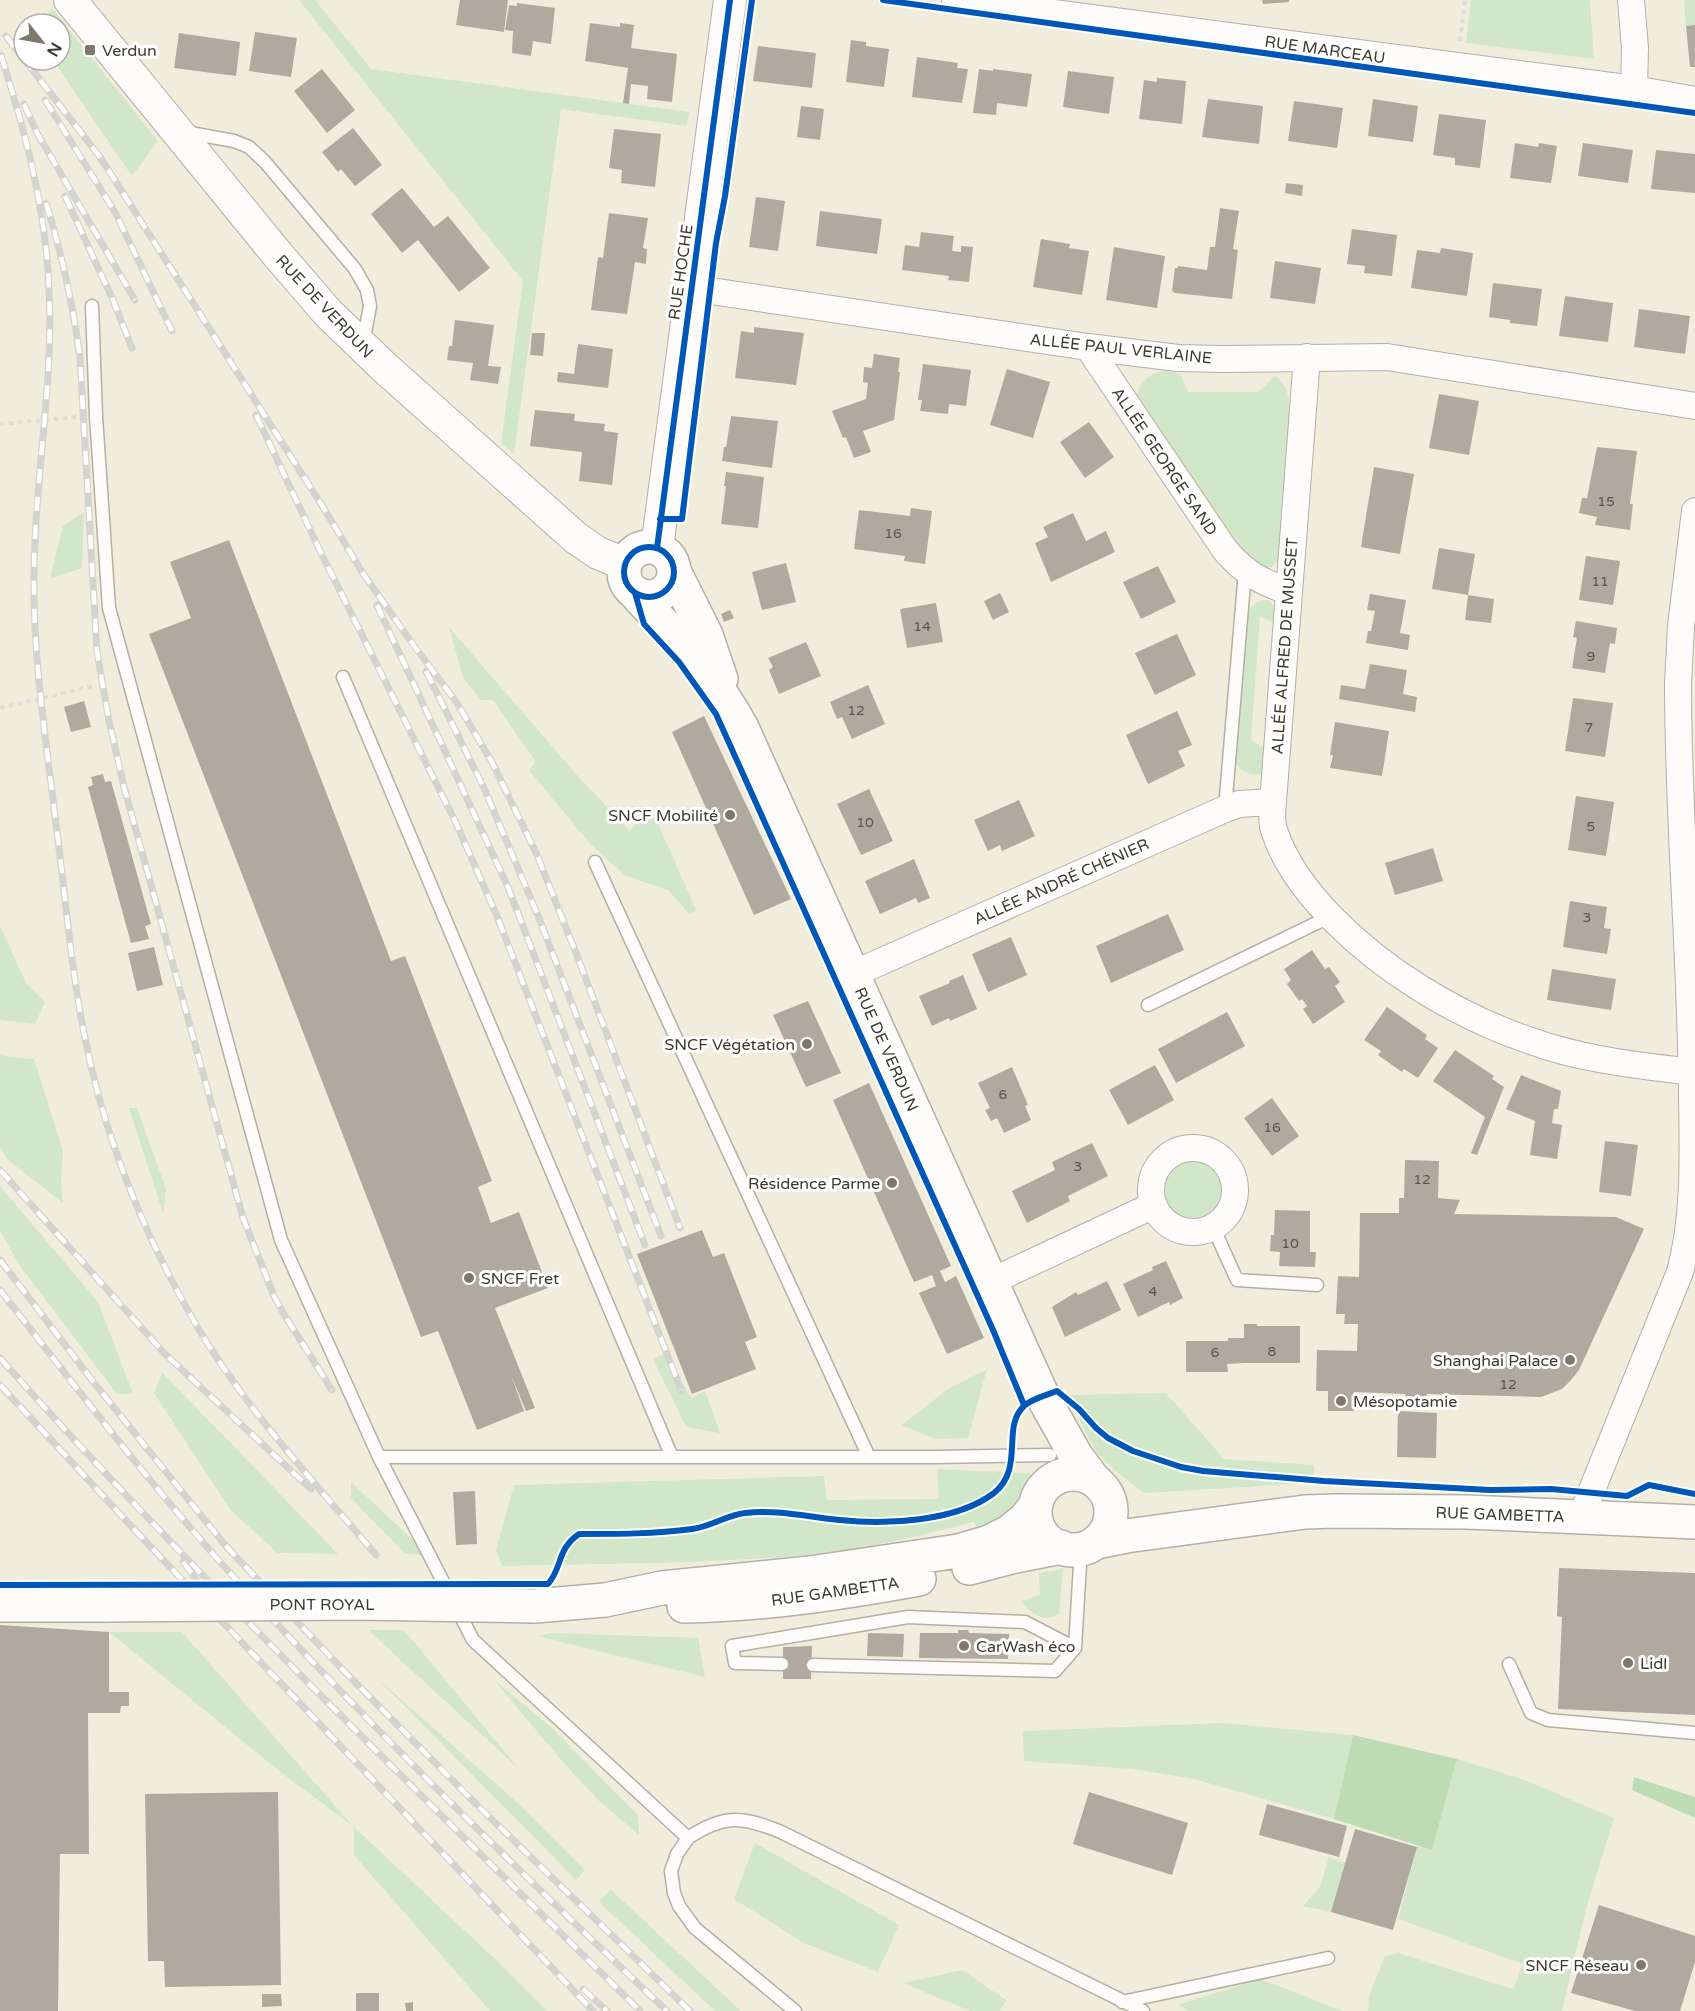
<svg xmlns="http://www.w3.org/2000/svg" width="1695" height="2011" viewBox="0 0 1695 2011" font-family="'Varela Round',sans-serif">
	<rect width="100%" height="100%" fill="#f1eddc"/>
	<!-- green -->
	<path fill="#d2e7c9" d="M299 0H315L371 69 689 112 687 126 561 109 514 454 501 443 523 281Z
		M1471 0H1590L1594 59 1466 43Z
		M1684 0H1695V25L1686 26Z
		M52 8 158 141 132 176 53 60H60V24H37Z
		M1169 370 1180 374 1188 392H1258L1275 376C1289 386 1289 398 1289 414L1278 561C1266 577 1249 560 1237 551L1136 398C1141 379 1150 373 1169 370Z
		M84 512 82 568 50 579 63 526Z
		M1267 600C1277 605 1275 615 1274 624L1260 616 1251 740 1265 749 1264 773C1251 777 1243 773 1235 763L1247 615C1252 605 1255 601 1267 600Z
		M449 627 575 773 630 831 651 808 696 910 690 915 668 890 626 876 590 844 529 770 536 762 493 700H481L463 678Z
		M0 926 26 983 45 1002 35 1024 0 1020Z
		M0 1053 9 1057 34 1059 63 1151 61 1182 63 1203 8 1160 0 1147Z
		M129 1108H137L166 1189 163 1213Z
		M1162 1188a30 30 0 1 1 60 0a30 30 0 1 1-60 0Z
		M0 1186 98 1302 133 1394H117L20 1266 0 1230Z
		M666 1353 691 1398 705 1391 720 1433 686 1427 653 1359Z
		M987 1369 968 1438 935 1439 902 1425 948 1389Z
		M162 1372 338 1554 277 1553 230 1509 154 1393Z
		M1166 1393 1224 1459 1314 1465V1483L1144 1493 1119 1474 1096 1452 1067 1395Z
		M937 1469 1031 1473C1020 1509 1008 1514 977 1531L974 1522C922 1535 870 1548 817 1554 712 1564 607 1563 502 1566L496 1550 514 1485 824 1476 827 1500 939 1499Z
		M351 1482 430 1556 404 1553 351 1498Z
		M1063 1569 1059 1614C1042 1623 1032 1614 1021 1601L1040 1595 1039 1573Z
		M368 1630H404L519 1769Z
		M109 1632H182L354 1827 495 1959 547 2011H490L354 1855V1827L279 1771Z
		M553 1633 698 1638 705 1677 537 1636Z
		M376 1677 522 1807 585 1870 576 1880Z
		M493 1679 552 1728 638 1815 639 1835 598 1800 563 1762Z
		M1222 1723 1353 1735 1334 1819 1194 1779 1132 1769 1024 1761 1023 1731Z
		M1457 1759 1525 1780 1614 1818 1586 1909 1562 2011H1368L1369 1996 1385 1956 1398 1953 1513 1989 1523 1964 1398 1919 1417 1846 1432 1850Z
		M755 1843 899 1925 878 1972 804 1943 734 1899Z
		M1329 1857 1348 1864 1332 1912 1303 1906 1320 1887Z
		M610 1889 741 2011H715L599 1902Z
		M962 1970 1006 2000 1000 2011H970L903 1983Z
		M1260 1979 1343 2011H1188L1178 2005Z"/>
	<!-- forest -->
	<path fill="#bddbb5" d="M1353 1735 1457 1759 1432 1850 1334 1819Z
		M1634 1777 1695 1797V1818L1632 1790Z"/>
	<!-- building -->
	<path fill="#b0a99f" d="M460 0H508L504 32 456 25Z
		M1262 0H1289V2L1263 4Z
		M517 3 555 8 551 44 533 41 531 56 512 53 513 31 505 30 509 5 517 6Z
		M590 23 620 27V23L634 25 631 48 677 54 672 102 647 99 648 86 631 84 629 104 623 103 628 68 585 61Z
		M1695 25V67H1690L1686 26Z
		M255 32 297 38 291 77 249 71Z
		M179 33 240 42 236 76 174 68Z
		M851 40 866 42V46L889 49 884 87 846 82Z
		M758 46 816 53 812 88 753 81Z
		M917 57 958 63 957 68 968 69 962 103 912 97Z
		M322 69 355 110 327 133 294 91Z
		M979 69 993 71V69L1032 74 1027 107 997 103 996 115 973 113Z
		M1068 71 1114 77 1109 114 1063 107Z
		M1157 78 1186 81 1182 124 1139 119 1144 80 1157 82Z
		M1208 99 1263 106 1259 144 1202 137Z
		M1373 99 1418 106 1413 142 1368 136Z
		M1294 101 1343 108 1337 148 1288 141Z
		M801 106 824 109 820 140 797 137Z
		M1439 114 1486 120 1480 168 1455 165V158L1433 155Z
		M353 128 382 165 355 186 341 169 338 172 322 152Z
		M614 129 661 134 655 187 621 183 622 170 609 168Z
		M1515 143 1538 147 1539 143 1557 146 1551 183 1510 178Z
		M1583 143 1633 150 1628 183 1578 176Z
		M1656 150 1695 154V193L1651 189Z
		M1286 183 1303 185 1302 196 1285 193Z
		M402 188 434 227 448 216 490 268 459 292 418 240 402 253 371 214Z
		M756 197 785 201 778 251 749 247Z
		M1220 208 1239 211 1233 249 1238 250 1232 299 1175 293 1172 291 1175 268H1178V266L1207 270 1210 247H1215Z
		M820 211 882 219 877 254 816 246Z
		M609 213 648 218 643 248 647 249 646 264 635 262 627 314 591 310 598 257 603 258Z
		M1352 229 1397 235 1392 276 1364 273 1365 266 1347 264Z
		M921 232 954 236 952 251 961 252V246L973 247 969 282 948 280 949 276 902 270 905 245 919 247Z
		M1041 239 1070 244 1069 248 1089 251 1082 295 1033 287Z
		M1114 247 1165 256 1157 308 1106 300Z
		M1441 248 1473 253 1467 296 1411 288 1417 250 1440 253Z
		M1275 261 1321 268 1315 304 1270 298Z
		M1493 283 1542 289 1537 326 1510 323V320L1489 317Z
		M1565 296 1613 303 1608 342 1559 336Z
		M1639 309 1690 316 1685 354 1634 347Z
		M455 320 494 325 488 366 501 367 498 384 470 380 473 363 447 360 449 346H452Z
		M754 327 804 333 796 385 735 378 741 331 754 333Z
		M532 333H545L543 356 530 355Z
		M578 344 613 349 608 388 557 382 558 372 574 374Z
		M874 354 900 358 898 372H900L894 420 863 431 871 452 854 458 846 437 843 438 832 411 866 399 868 383 863 382 864 367 872 368Z
		M923 364 971 370 966 406 949 404 948 414 920 411 922 400H918Z
		M1007 369 1050 382 1033 438 990 425Z
		M1439 394 1479 401 1469 455 1429 448Z
		M535 410 575 414 574 421 605 424 604 431 618 433 612 485 579 481 582 452 530 446Z
		M731 416 778 421 772 468 722 461 724 447H726Z
		M1089 422 1114 457 1085 478 1060 442Z
		M1597 447 1637 451 1630 504H1633L1630 530 1595 525 1597 517 1579 513 1582 498H1587Z
		M1374 467 1414 474 1400 554 1361 547Z
		M726 472 764 477 758 528 721 524 726 486H724Z
		M911 508 932 511 925 564 904 561 905 556 854 549 859 510 910 516Z
		M1073 513 1086 541 1106 531 1115 552 1051 582 1035 543 1048 537 1043 527Z
		M229 540 391 961 405 956 492 1181 478 1187 491 1223 519 1212 548 1288 495 1308 535 1408 526 1411 511 1375 524 1411 477 1430 438 1331 421 1337 149 634 191 618 170 562Z
		M1439 548 1475 554 1468 595 1432 589Z
		M1586 556 1620 561 1613 605 1579 600Z
		M786 563 796 602 762 610 752 572Z
		M1158 566 1176 602 1141 619 1123 582Z
		M1000 593 1009 612 993 620 984 601Z
		M1370 594 1406 600 1400 633 1410 635 1408 650 1366 643 1368 631H1371L1375 611 1367 610Z
		M1468 595 1494 599 1491 623 1465 620Z
		M936 603 943 642 907 648 900 609Z
		M730 610 734 618 724 622 721 614Z
		M1576 621 1617 628 1615 644 1610 643 1605 673 1572 668 1577 638 1573 637Z
		M1177 634 1196 675 1155 695 1135 653Z
		M806 642 821 676 779 694 769 670 773 667 768 658Z
		M1370 664 1407 670 1403 694 1417 697 1415 712 1339 699 1341 685 1365 689Z
		M868 685 885 724 852 739 842 717 837 719 830 702Z
		M1573 698 1613 703 1605 757 1565 751Z
		M84 701 91 727 71 732 64 707Z
		M1177 711 1192 745 1178 751 1185 766 1148 784 1126 735Z
		M704 716 791 899 754 915 672 732Z
		M1335 722 1389 731 1382 776 1330 768 1333 755H1330Z
		M103 774 105 782 111 781 151 924 145 926 149 939 131 943 88 787 93 785 91 777Z
		M869 789 893 841 861 855 837 804Z
		M1576 796 1614 802 1606 856 1568 850Z
		M1019 800 1035 836 1002 851 1000 845 988 851 974 820Z
		M1433 848 1443 881 1395 895 1385 863Z
		M914 859 930 898 918 903 916 898 880 914 865 881Z
		M1570 901 1607 907 1604 928 1611 929 1607 954 1563 947Z
		M1168 914 1184 950 1111 983 1096 946Z
		M1011 937 1027 975 988 992 972 954Z
		M154 947 163 985 137 991 128 953Z
		M1312 950 1325 969 1329 967 1340 982 1335 986 1345 1002 1313 1024 1303 1009 1307 1006 1302 999 1299 1001 1287 984 1291 980 1284 969Z
		M1552 969 1616 979 1611 1010 1547 1000Z
		M963 975 977 1009 950 1021 949 1018 932 1026 919 996 950 983 949 981Z
		M808 1001 841 1073 806 1087 773 1015Z
		M1387 1007 1427 1035 1425 1039 1438 1048 1418 1078 1404 1069 1402 1072 1378 1055 1381 1051 1364 1040Z
		M1227 1012 1245 1046 1176 1083 1158 1049Z
		M1455 1050 1494 1076 1492 1079 1504 1087 1477 1155 1471 1153 1485 1117 1433 1081Z
		M1155 1065 1174 1100 1128 1125 1109 1090Z
		M1012 1067 1028 1105 1025 1106 1031 1120 1004 1133 997 1118 991 1121 985 1110 990 1108 978 1083Z
		M1521 1075 1561 1091 1558 1109H1554L1552 1123 1562 1125 1557 1159 1530 1155 1535 1121 1506 1109Z
		M869 1083 951 1266 940 1271 945 1282 956 1276 984 1338 947 1354 919 1293 936 1286 932 1275 914 1282 833 1100Z
		M1272 1098 1299 1136 1272 1156 1244 1118Z
		M1605 1141 1638 1145 1631 1196 1599 1192Z
		M1092 1143 1108 1176 1068 1196 1070 1201 1027 1223 1012 1191 1055 1170 1052 1162Z
		M1405 1160 1439 1161 1438 1198 1460 1200 1454 1214 1616 1217 1644 1229 1579 1370 1571 1380 1562 1389 1541 1397 1427 1394 1423 1403 1418 1405 1409 1403 1405 1394 1354 1392V1411H1328V1391H1316L1317 1350 1357 1351 1358 1324H1344L1345 1314H1336L1338 1276 1359 1277 1360 1213H1399V1198H1404Z
		M1275 1210 1310 1211V1252H1316L1315 1267 1279 1266 1280 1252 1270 1251 1271 1235H1274Z
		M702 1230 713 1257 724 1253 757 1337 745 1342 756 1369 692 1394 637 1254Z
		M1166 1261 1183 1298 1170 1305 1169 1302 1138 1317 1123 1284 1153 1270 1152 1267Z
		M1107 1281 1121 1310 1065 1337 1052 1307 1076 1292 1078 1295Z
		M1244 1324H1257V1326H1300V1363H1244L1227 1364 1228 1372H1186V1341H1228V1338H1244Z
		M1398 1411 1437 1413 1436 1458 1397 1457Z
		M475 1491 477 1544 456 1545 453 1492Z
		M1559 1568 1695 1573V1715L1558 1709 1562 1617 1557 1616Z
		M0 1625 109 1632V1692H129V1706H121L120 1713H88L89 1854H60L58 2011H0Z
		M958 1630H968L969 1633 1009 1634 1008 1659 919 1658 920 1633H958Z
		M868 1633 904 1634 903 1657 867 1656Z
		M812 1646 811 1679H783V1647Z
		M278 1792 281 1985 165 1987 164 1961H148L145 1794Z
		M1089 1792 1188 1823 1172 1875 1073 1844Z
		M1267 1804 1347 1826 1339 1857 1259 1835Z
		M1355 1829 1417 1847 1393 1930 1331 1912Z
		M1599 1905 1695 1936V1962L1680 2011H1635L1571 1993Z
		M356 1993H379V2011H356Z
		M262 1994H281L282 2006 262 2007Z
		M413 2002V2011H406L405 2003Z"/>
	<g fill="none" stroke-linecap="round" stroke-linejoin="round">
		<defs>
			<path id="service" d="M185 132 234 141 249 147 265 162 355 269 367 290 370 306 363 343
				M92 306 96 416 109 608 281 1240 379 1457 473 1640 688 1838C724 1814 742 1816 781 1832L1143 2011
				M343 677 672 1457
				M1225 809 1245 571
				M595 862 869 1457
				M1148 1005 1331 916
				M1213 1227 1237 1280 1317 1285
				M379 1457H936L1050 1455
				M1075 1648 1081 1548
				M782 1664 735 1663 732 1646 908 1617 1025 1622 1075 1648 1055 1671 813 1665
				M1509 1664 1531 1713 1548 1720 1695 1733
				M688 1838 677 1854 671 1871 674 1893 679 1906 695 1928 795 2011
				M1122 2002 1328 1958"/>
			<path id="minor" d="M955 0 1634 89 1695 100
				M1631 0 1635 48 1634 89
				M691 288 1088 347 1178 358 1223 359 1387 357 1695 406
				M1088 347 1225 550C1245 573 1259 581 1288 591
				M1307 357 1273 802C1272 811 1271 821 1274 830 1294 893 1365 954 1420 988 1455 1010 1492 1028 1531 1041 1583 1060 1638 1065 1692 1072
				M853 974 1225 809 1239 804 1273 802
				M1151 1190a42 42 0 1 1 84 0a42 42 0 1 1-84 0Z
				M992 1281 1154 1205
				M1581 1517 1680 1272C1695 1216 1693 1156 1692 1097 1691 959 1678 822 1678 684L1681 626 1695 511"/>
			<path id="tertiary" d="M70 0 278 255 328 313 384 367 576 538 598 553 625 564
				M657 548 730 0"/>
			<path id="secondary" d="M624 572a25 25 0 1 1 50 0a25 25 0 1 1-50 0Z
				M674 571 706 635 721 679
				M635 593C674 636 715 677 742 728L1043 1397 1076 1456 1094 1480
				M1035 1512a38 38 0 1 1 76 0a38 38 0 1 1-76 0Z
				M1096 1542 1126 1536 1305 1512 1336 1511 1467 1512 1695 1522
				M969 1568 1011 1557 1061 1547
				M0 1605H108
				M535 1606 605 1600 662 1588 810 1573 958 1551 989 1542 1009 1532 1025 1519 1036 1505
				M684 1606C763 1605 841 1593 919 1579"/>
		</defs>
		<!-- service casing -->
		<use href="#service" stroke="#b3b0a4" stroke-width="15"/>
		<!-- minor casing -->
		<use href="#minor" stroke="#b3b0a4" stroke-width="28"/>
		<!-- tertiary casing -->
		<use href="#tertiary" stroke="#b3b0a4" stroke-width="34"/>
		<!-- secondary casing -->
		<use href="#secondary" stroke="#b3b0a4" stroke-width="36"/>
		<!-- path -->
		<path stroke="#dddcd7" stroke-width="4" stroke-dasharray="4.5 4.5" stroke-linecap="butt" d="M1460 41 1465 0
			M0 424 77 417
			M0 708 93 686"/>
		<!-- service -->
		<use href="#service" stroke="#fdfcfa" stroke-width="12"/>
		<!-- minor -->
		<use href="#minor" stroke="#fdfcfa" stroke-width="26"/>
		<!-- tertiary -->
		<use href="#tertiary" stroke="#fdfcfa" stroke-width="32"/>
		<!-- secondary -->
		<use href="#secondary" stroke="#fdfcfa" stroke-width="33"/>
		<defs>
			<path id="rail" d="M6 36 100 157 323 507 362 572 412 643 457 703 492 762 537 855 578 958 680 1228
				M1 55C25 132 46 208 49 289 54 385 34 481 34 577 33 662 47 747 57 832 66 901 71 970 85 1038 105 1140 146 1239 198 1328 247 1410 314 1482 376 1555
				M45 100 115 212 172 331
				M24 104 37 133 135 300
				M65 196 113 300 132 348
				M46 203C62 254 73 305 80 358L97 652 109 721 124 787 243 1218 274 1296 285 1316 332 1390
				M256 415 322 555 456 823 497 916 681 1390
				M377 605 508 887 645 1245
				M426 671 484 788 539 918 661 1236
				M0 1170 165 1354 311 1489
				M0 1260 95 1384 225 1545 343 1670 476 1804 690 2011
				M0 1290C78 1390 155 1491 241 1585 376 1733 521 1873 667 2011
				M0 1358C203 1585 423 1797 640 2011
				M0 1385 131 1526 593 2011
				M183 1562 214 1603
				M583 1989 607 2011"/>
		</defs>
		<!-- rail casing -->
		<use href="#rail" stroke="#d4d4ce" stroke-width="7"/>
		<!-- rail -->
		<use href="#rail" stroke="#fff" stroke-width="4.5" stroke-dasharray="14" stroke-linecap="butt"/>
		<defs>
			<path id="secondary-bridge" d="M108 1605 358 1603 535 1606"/>
		</defs>
		<!-- secondary-bridge casing -->
		<use href="#secondary-bridge" stroke="#b3b0a4" stroke-width="36" stroke-linecap="butt"/>
		<!-- secondary-bridge -->
		<use href="#secondary-bridge" stroke="#fdfcfa" stroke-width="33"/>
		<defs>
			<path id="cycleway" d="M883 0 1695 113
				M660 519H682L716 243 725 196 752 0
				M624 572a25 25 0 1 1 50 0a25 25 0 1 1-50 0Z
				M657 548 730 0
				M635 593 644 624 679 662 716 714 993 1330 1024 1405
				M0 1585 548 1584C563 1567 556 1550 579 1534 616 1534 655 1534 692 1529 710 1527 727 1515 745 1513 776 1509 808 1517 840 1520 885 1525 956 1522 994 1493 1025 1468 1001 1427 1024 1406 1031 1399 1047 1395 1057 1391L1079 1409 1096 1428 1108 1438 1133 1451 1181 1467 1203 1471 1324 1481 1490 1490 1551 1489 1627 1496 1649 1485 1695 1494"/>
		</defs>
		<!-- cycleway casing -->
		<use href="#cycleway" stroke="#fff" stroke-width="10"/>
		<!-- cycleway -->
		<use href="#cycleway" stroke="#0057b8" stroke-width="6"/>
	</g>
	<!-- markers -->
	<g fill="#7c796c" stroke="#fff" stroke-width="2">
		<rect x="84" y="44" width="12" height="12" rx="3"/>
		<circle cx="730" cy="815" r="6"/>
		<circle cx="807" cy="1044" r="6"/>
		<circle cx="892" cy="1183" r="6"/>
		<circle cx="469" cy="1278" r="6"/>
		<circle cx="1570" cy="1360" r="6"/>
		<circle cx="1341" cy="1401" r="6"/>
		<circle cx="964" cy="1646" r="6"/>
		<circle cx="1628" cy="1663" r="6"/>
		<circle cx="1641" cy="1965" r="6"/>
	</g>
	<g text-anchor="middle" stroke-width="6" stroke-linejoin="round" paint-order="stroke">
		<!-- number labels -->
		<g font-size="14" fill="#5a564b">
			<text x="1606" y="506">15</text>
			<text x="893" y="538">16</text>
			<text x="1600" y="586">11</text>
			<text x="922" y="631">14</text>
			<text x="1591" y="661">9</text>
			<text x="856" y="715">12</text>
			<text x="1589" y="732">7</text>
			<text x="865" y="827">10</text>
			<text x="1591" y="831">5</text>
			<text x="1587" y="922">3</text>
			<text x="1003" y="1099">6</text>
			<text x="1272" y="1132">16</text>
			<text x="1078" y="1171">3</text>
			<text x="1422" y="1184">12</text>
			<text x="1290" y="1248">10</text>
			<text x="1153" y="1296">4</text>
			<text x="1272" y="1356">8</text>
			<text x="1215" y="1357">6</text>
			<text x="1508" y="1389">12</text>
		</g>
		<!-- street labels -->
		<g font-size="16" fill="#3d3a2f" stroke="#fff">
			<text transform="translate(1325 49) rotate(8)" y="6">RUE MARCEAU</text>
			<text transform="translate(680 272) rotate(-82)" y="6">RUE HOCHE</text>
			<text transform="translate(325 306) rotate(47)" y="6">RUE DE VERDUN</text>
			<text transform="translate(1121 348) rotate(6)" y="6">ALLÉE PAUL VERLAINE</text>
			<text transform="translate(1165 461) rotate(56)" y="6">ALLÉE GEORGE SAND</text>
			<text transform="translate(1284 646) rotate(-86)" y="6">ALLÉE ALFRED DE MUSSET</text>
			<text transform="translate(1061 881) rotate(-24)" y="6">ALLÉE ANDRÉ CHÉNIER</text>
			<text transform="translate(887 1049) rotate(66)" y="6">RUE DE VERDUN</text>
			<text transform="translate(1500 1514) rotate(2)" y="6">RUE GAMBETTA</text>
			<text transform="translate(835 1591) rotate(-8)" y="6">RUE GAMBETTA</text>
			<text x="322" y="1610">PONT ROYAL</text>
		</g>
		<!-- poi labels -->
		<g font-size="16" fill="#3d3a2f" stroke="#fff" text-anchor="start">
			<text x="102" y="56">Verdun</text>
			<text x="718" y="821" text-anchor="end">SNCF Mobilité</text>
			<text x="795" y="1050" text-anchor="end">SNCF Végétation</text>
			<text x="880" y="1189" text-anchor="end">Résidence Parme</text>
			<text x="481" y="1284">SNCF Fret</text>
			<text x="1558" y="1366" text-anchor="end">Shanghai Palace</text>
			<text x="1353" y="1407">Mésopotamie</text>
			<text x="976" y="1652">CarWash éco</text>
			<text x="1640" y="1669">Lidl</text>
			<text x="1629" y="1971" text-anchor="end">SNCF Réseau</text>
		</g>
	</g>
	<!-- north arrow -->
	<g transform="translate(42 42) rotate(121)"><circle r="28" fill="#ffffff" stroke="#b1b0ac" stroke-width="1.5"/>
	<path d="M0-4.5L10 22L0 15L-10 22Z" fill="#7c796c"/>
	<text y="-9" font-size="16" font-weight="bold" text-anchor="middle" fill="#3d3a2f">N</text>
	</g>
</svg>
